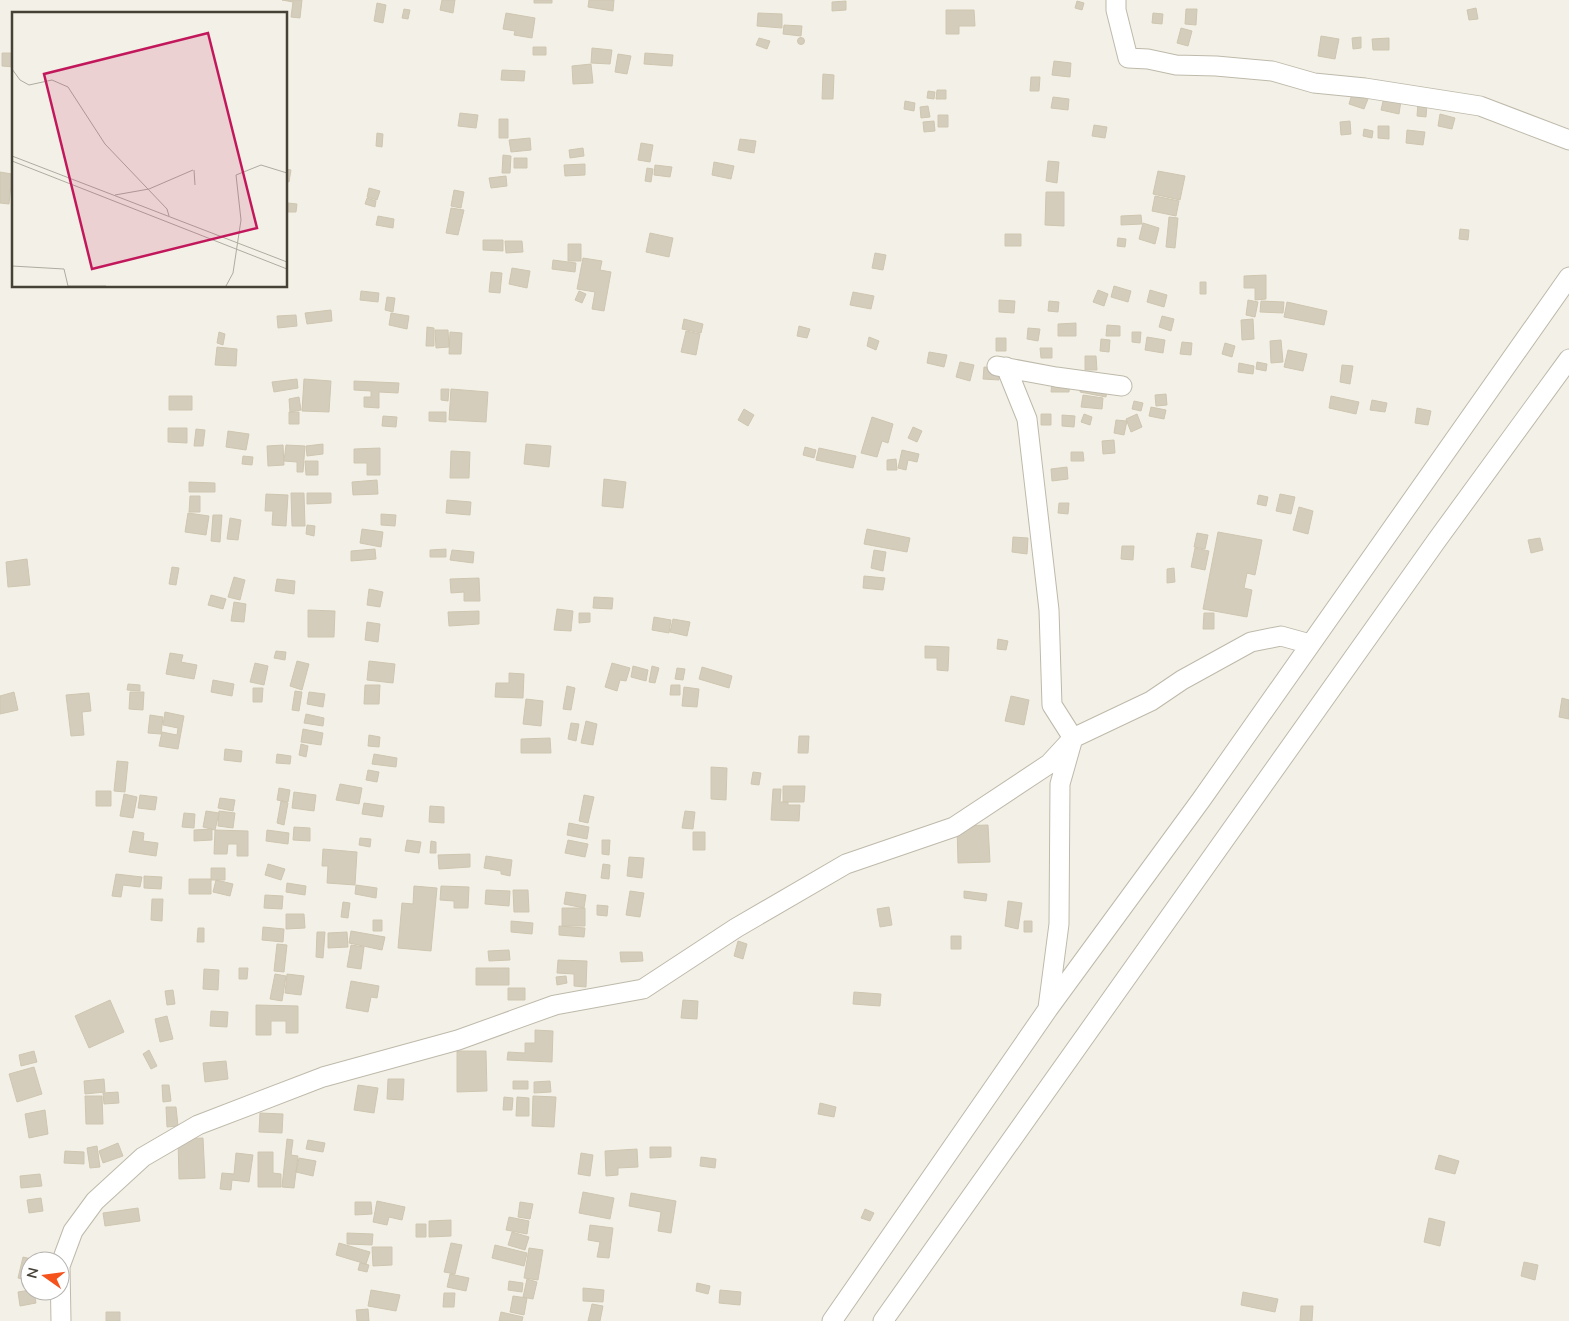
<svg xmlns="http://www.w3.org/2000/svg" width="1569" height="1321" viewBox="0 0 1569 1321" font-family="Mulish,sans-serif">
	<rect width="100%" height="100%" fill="#f3f1e7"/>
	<!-- building -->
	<path fill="#d4cdbc" stroke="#cfc6b0" d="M282 0H302L300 18 291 17 293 2Z
		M442 0H455L453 13 440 10Z
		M534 0H552V3H534Z
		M589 0H614L613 11 588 7Z
		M846 1V10L832 11V2Z
		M1077 1 1084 3 1082 10 1075 8Z
		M377 3 386 5 383 23 374 21Z
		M1476 8 1478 19 1469 20 1467 10Z
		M404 9 410 10 408 19 402 18Z
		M1186 9H1197L1196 25 1185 24Z
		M946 10H974L975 26H959V34H946Z
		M506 13 535 18 532 38 514 35 515 31 503 29Z
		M758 13 782 14V28L757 26Z
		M1153 13 1163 14 1162 24 1152 23Z
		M784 25 802 26 801 36 783 34Z
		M1181 28 1192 31 1188 46 1177 43Z
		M1321 36 1339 39 1335 59 1318 56Z
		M1361 37V48L1353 49 1352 38Z
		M797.5 41a3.5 3.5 0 1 1 7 0a3.5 3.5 0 1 1-7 0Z
		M759 38 770 41 767 49 756 45Z
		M1389 38V50H1373L1372 39Z
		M533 47H546V55H533Z
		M592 48 612 50 610 64 591 63Z
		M2 53H14V67L2 66Z
		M645 53 673 55 672 66 644 64Z
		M618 54 631 56 627 74 615 72Z
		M1054 61 1071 63 1070 77 1052 75Z
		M591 64 593 83 573 84 572 66Z
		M502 70 525 71 524 81 501 80Z
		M823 74 834 75 833 99H822Z
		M1031 77H1040L1039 91H1030Z
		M937 90H946V99H936Z
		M928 91 935 92 934 99 927 98Z
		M1352 94 1368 99 1364 109 1349 104Z
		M1053 97 1069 99 1068 110 1051 108Z
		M1384 97 1401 101 1399 114 1381 110Z
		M905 101 915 103 914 111 904 109Z
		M1418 103 1427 104 1426 117 1417 116Z
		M928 106 930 117 921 118 920 107Z
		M460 113 478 115 476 128 458 126Z
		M1440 114 1455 118 1452 129 1438 126Z
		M938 115H948V127H938Z
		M499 119H508V138H499Z
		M934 121 935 131 924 132 923 122Z
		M1350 121 1351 134 1341 135 1340 122Z
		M1094 125 1107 127 1105 138 1092 136Z
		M1378 126H1389V139L1378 138Z
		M1364 129 1373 131 1372 138 1363 136Z
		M1407 130 1425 132 1423 145 1406 143Z
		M377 133 383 134 382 147 376 146Z
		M530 138 531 150 511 152 509 140Z
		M740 139 756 141 754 153 738 150Z
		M641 143 653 145 650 162 638 160Z
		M583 148 584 156 570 158 569 150Z
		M503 155 511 156 510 173H502Z
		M514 158H527V168H514Z
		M1048 161 1059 162 1057 183 1046 181Z
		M714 162 734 166 731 179 712 175Z
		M585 164V175L565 176 564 165Z
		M655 165 672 167 670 177 654 175Z
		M647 168 653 169 651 182 645 181Z
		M286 169 291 170 289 182 286 181Z
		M1158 171 1185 176 1180 200 1153 194Z
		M0 172 12 174 9 204 0 203Z
		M506 176 507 186 491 188 489 178Z
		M369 188 380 191 377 200 367 197Z
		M454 190 464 192 461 208 451 206Z
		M1046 192H1064V226L1045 225Z
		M1155 196 1179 201 1176 216 1152 211Z
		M367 198 376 201 375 207 365 204Z
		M288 203 297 204 296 212H288Z
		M451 208 464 210 458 235 446 233Z
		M1141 215 1142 224 1121 225V216Z
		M378 216 394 219 393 228 376 225Z
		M1169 217 1178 218 1175 248 1166 247Z
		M1143 223 1159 228 1155 244 1139 239Z
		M1460 229 1469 230 1468 240 1459 239Z
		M650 233 673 238 669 257 646 252Z
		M1005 234H1021V246H1005Z
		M1118 238 1126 239 1125 247 1117 246Z
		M483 240H503V251L483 250Z
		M505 241H522L523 252 506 253Z
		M568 244H581V261H568Z
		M875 253 886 255 883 270 872 268Z
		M583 258 602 261 600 270 611 272 604 311 592 309 595 292 577 289Z
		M553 260 576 263 575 272 552 269Z
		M512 268 530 271 527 288 509 284Z
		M491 272 502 273 500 293 489 292Z
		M1266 275V299L1255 300V288H1244V276Z
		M1200 282H1206V294H1200Z
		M1114 286 1131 291 1128 302 1111 297Z
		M1098 290 1108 294 1104 306 1093 302Z
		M1150 290 1167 295 1164 307 1147 302Z
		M361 291 379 293 378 302 360 300Z
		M579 291 586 294 582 303 575 300Z
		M853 292 874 296 871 309 850 305Z
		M387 297 395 298 393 312 385 310Z
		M999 300 1015 301 1014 313 999 312Z
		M1248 300 1258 302 1255 317 1246 315Z
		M1049 301 1059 302 1058 312 1048 311Z
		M1261 301 1284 302 1283 313 1260 312Z
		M1287 302 1327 311 1324 325 1284 317Z
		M331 310 332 321 307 324 305 313Z
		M391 313 409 316 407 329 389 325Z
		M296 315 297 326 278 328 277 316Z
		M1162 316 1174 319 1171 331 1159 327Z
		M684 319 703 324 701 333 682 329Z
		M1253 319 1254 339 1242 340 1241 320Z
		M1076 323V336H1058V324Z
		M1107 325 1120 326V336H1106Z
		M799 326 810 329 807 338 797 336Z
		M427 327 434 328V346H426Z
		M1028 328 1040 329 1038 341 1027 339Z
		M435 330H448L449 347 436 348Z
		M686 331 700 334 696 355 681 352Z
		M219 332 225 334 223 345 217 343Z
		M450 332 462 333 461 354H449Z
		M1132 332H1141L1140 343 1132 342Z
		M869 337 879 341 876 350 867 346Z
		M1147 337 1165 340 1163 353 1145 350Z
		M996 338H1006V351H996Z
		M1101 339 1110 340 1109 352 1100 351Z
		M1281 340 1283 362 1271 363 1270 341Z
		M1182 342 1192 343 1191 355 1180 354Z
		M1225 343 1235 346 1232 357 1222 354Z
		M217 347 237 349 236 366 215 365Z
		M1040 348H1052V358H1041Z
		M1288 350 1307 354 1303 371 1284 367Z
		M929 352 947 355 944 367 927 363Z
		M1085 356H1096L1097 370H1085Z
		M960 362 974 365 970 381 956 377Z
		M1257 362 1267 364 1266 371 1256 369Z
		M1239 363 1254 366 1253 374 1238 372Z
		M1342 365 1353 366 1350 384 1340 382Z
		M984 367 1000 368 999 380 983 379Z
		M297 379 298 388 274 392 272 382Z
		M304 379 331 381 329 412 302 411Z
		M354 381 399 383 398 393 379 392V408L364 407V397H371V391L354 390Z
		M1052 381H1070L1069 392H1051Z
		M1082 381 1107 386 1106 397 1080 392Z
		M441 389H449L448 401 441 400Z
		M451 389 488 392 486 422 449 420Z
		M1166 394 1167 405 1156 406 1155 395Z
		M1083 395 1103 398 1102 409 1081 407Z
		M169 396H192V410H169Z
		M1331 396 1359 402 1356 414 1329 408Z
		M299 397 301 410 290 412 289 399Z
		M1372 400 1387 403 1385 412 1370 410Z
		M1134 401 1143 403 1141 411 1132 409Z
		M1151 407 1166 410 1164 419 1149 416Z
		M1417 408 1431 411 1428 425 1415 423Z
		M744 409 754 415 748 426 738 420Z
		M289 412H299V424H289Z
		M429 412H446V422L429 421Z
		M1041 414H1051V425H1041Z
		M1084 414 1092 417 1090 425 1081 422Z
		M1137 414 1142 427 1131 432 1126 419Z
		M1062 415 1075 416 1074 427 1062 426Z
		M383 416 397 417 396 427 382 426Z
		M872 417 893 424 888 443 882 441 877 457 861 453Z
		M1116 420 1127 421 1124 435 1114 433Z
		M913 427 922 431 917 442 908 438Z
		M168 428H187V443L168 442Z
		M196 429 205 430 203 446H194Z
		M228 431 249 434 246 450 226 447Z
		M1114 440 1115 453 1103 454 1102 441Z
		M323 444V454L307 456 306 446Z
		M526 444 551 446 549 467 524 464Z
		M283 445 284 465 268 466 267 446Z
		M286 445 305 446 303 472H297V462L284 461Z
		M805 447 816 450 814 458 803 455Z
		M380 448V475H367V463H354V449Z
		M819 448 856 456 853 468 816 460Z
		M902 450 919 454 917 462 908 460 906 470 898 468Z
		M451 451 470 452 469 478H450Z
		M1071 452H1083L1084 461H1071Z
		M243 456 253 457 252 465 242 464Z
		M896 459 897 470H887V460Z
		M305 461H318V475H306Z
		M1067 467 1068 479 1052 481 1051 469Z
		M604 479 626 482 623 508 602 506Z
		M377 480 378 494 353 495 352 482Z
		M189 482 215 483V492H189Z
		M291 493H304L305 526H292Z
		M307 493H331V503L307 504Z
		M266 494 288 495 286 526 272 525 273 511H265Z
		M1280 494 1295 497 1291 514 1276 511Z
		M1259 495 1268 497 1266 506 1257 504Z
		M190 496H200V512H189Z
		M447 500 471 502 470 515 446 513Z
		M1059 503H1069L1068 514 1058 513Z
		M1299 507 1313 511 1308 534 1293 530Z
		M188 513 209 516 206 535 185 532Z
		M381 514 396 515 395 526 381 525Z
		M213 515H222L220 542 211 541Z
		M230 518 241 520 238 540 227 539Z
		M307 525 315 526 314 536 306 534Z
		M362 529 383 532 381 547 360 543Z
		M867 529 910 538 907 552 864 544Z
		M1218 532 1262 540 1255 575 1247 573 1244 588 1252 590 1247 617 1203 609Z
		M1197 533 1208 535 1205 549 1194 547Z
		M1013 537 1028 538 1027 554 1012 552Z
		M1540 538 1543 550 1531 553 1528 540Z
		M1122 546H1134L1133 560 1121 559Z
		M1195 548 1209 551 1205 570 1191 567Z
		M375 549 376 559 351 561V551Z
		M446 549V557H430V550Z
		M452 550 474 552 473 563 450 560Z
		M874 550 886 552 883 571 871 568Z
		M27 559 30 585 8 587 6 562Z
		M172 567 179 568 176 585 169 584Z
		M1174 568 1175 582 1167 583V569Z
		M864 576 885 578 883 590 863 588Z
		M234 577 245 580 240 600 228 597Z
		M479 578 480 601H464V592L451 593 450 579Z
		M277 579 295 581 294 594 275 591Z
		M369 589 383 592 380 607 367 605Z
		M211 595 226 599 223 609 208 605Z
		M594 597 613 598 612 609 593 608Z
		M234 602 246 604 244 622 231 621Z
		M557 609 573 611 571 631 554 630Z
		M308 610 335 611 334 637H308Z
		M479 611V624L449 626 448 612Z
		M579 613H590V622L579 623Z
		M1204 613H1214V629H1203Z
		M654 617 671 620 669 633 652 630Z
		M673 619 690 622 687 636 670 632Z
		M367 622 380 624 378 642 365 640Z
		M998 639 1008 641 1006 650 997 649Z
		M925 646 949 647 948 671 937 670V658H925Z
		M276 651 286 652 285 660 274 658Z
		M170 653 183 655 181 662 197 665 194 679 166 674Z
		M297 661 309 664 302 690 290 686Z
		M369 661 395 664 393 683 367 680Z
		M255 663 268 666 264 685 250 682Z
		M612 663 630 668 626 681 620 680 617 691 605 687Z
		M633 666 648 670 646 681 631 677Z
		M652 666 659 668 655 683 649 682Z
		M702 667 732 676 729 688 699 679Z
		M677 668 685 669 683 680 675 679Z
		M509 673 524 674 523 698 495 697 496 683H509Z
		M213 680 234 684 232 696 211 692Z
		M128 684 140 685V691L127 690Z
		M365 685H380L379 704H364Z
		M671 685H680V695H670Z
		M567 686 575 688 571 710 563 709Z
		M684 687 699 689 697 707 682 706Z
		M253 688H263L262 702H253Z
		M295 691 302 692 299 711 292 710Z
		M14 692 18 710 0 714V696Z
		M130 692H144L143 710 129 709Z
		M309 692 325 694 323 707 307 704Z
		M89 693 91 711 82 712 84 735 71 736 66 695Z
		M1011 696 1029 700 1024 725 1005 721Z
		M1562 698 1569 700V719L1559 717Z
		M526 699 543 701 541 726 523 724Z
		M165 712 184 716 178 749 159 746 162 732 177 735 178 728 163 725Z
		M306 714 324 718 323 726 304 723Z
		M150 715 163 717 161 734 148 733Z
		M586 721 597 724 593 745 581 743Z
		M571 723 579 724 576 741 568 739Z
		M303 729 323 733 321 745 301 742Z
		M369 735 380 737 379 747 368 746Z
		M799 736H809L808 753H798Z
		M550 738 551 753H521V739Z
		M301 744 308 746 306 757 299 755Z
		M225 749 242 751 241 762 224 760Z
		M277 754 291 756 290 764 276 763Z
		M374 754 397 758 396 767 372 764Z
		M117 761 128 762 125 792 114 791Z
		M711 767 727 768 726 800 711 799Z
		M368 770 379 772 377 782 366 780Z
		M753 772 761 773 759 785 751 784Z
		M340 784 362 788 359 804 336 800Z
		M783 786H805L804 802H783Z
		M279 788 290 790 288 802 277 800Z
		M773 789H781L780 802H788V805H800L799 821 771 820Z
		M96 791H111V806H96Z
		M294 792 316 795 314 811 292 808Z
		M124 794 137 797 133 818 120 816Z
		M140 795 157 797 155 810 138 808Z
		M584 795 594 797 588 823 579 821Z
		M220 798 235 800 233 811 218 808Z
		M281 801 288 803 284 825 277 823Z
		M364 803 384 806 382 817 362 814Z
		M430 806 444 807V823L429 822Z
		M206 811 219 813 215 830 203 827Z
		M219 811 235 813 233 828 218 826Z
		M685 811 695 812 693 829 682 828Z
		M184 813 195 814 194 828 182 827Z
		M569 823 589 827 587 839 567 835Z
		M988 825 990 862 958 863 957 826Z
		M294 827 310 828V841L293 840Z
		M212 829V840L194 841V830Z
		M215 830 248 831V856H237V844H228L227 854H214Z
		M267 830 289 833 288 844 266 841Z
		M133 831 144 833 143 841 158 843 156 856 129 852Z
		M693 832H705V850H693Z
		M360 838 371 839 370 847 359 845Z
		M407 840 421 842 419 853 405 851Z
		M568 840 588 844 585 857 565 853Z
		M602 840H610L609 855 602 854Z
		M431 841 436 842V853H430Z
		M323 849 357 852 355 885 327 883 328 866H322Z
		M470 854V867L439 869 438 855Z
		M486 856 512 860 510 876 501 874V871L484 868Z
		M629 857 644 858 642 878 627 876Z
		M268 864 285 869 281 880 265 875Z
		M603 864 610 865 609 879 601 878Z
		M211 868H225V880H211Z
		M116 874 142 877 140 887 123 885 121 897 112 896Z
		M144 876 162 877 161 889 144 888Z
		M189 879H211V894H189Z
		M216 880 233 884 230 896 213 892Z
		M287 883 306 886 305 895 286 892Z
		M356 885 377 888 376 898 355 894Z
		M414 886 437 888 431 951 398 948 402 903 413 904Z
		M441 886 469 887 468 908H454V901L440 900Z
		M486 890 510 891 509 906 485 904Z
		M513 890H528L529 912H514Z
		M630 891 644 893 640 917 626 915Z
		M964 891 987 894 986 901 964 898Z
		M566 892 586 895 584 908 564 904Z
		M265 895 283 896 282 909 264 908Z
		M152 899H163L162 921 151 920Z
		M1008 901 1022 903 1018 929 1005 926Z
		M343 902 350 903 348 918 341 917Z
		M597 905 608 906 607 916 597 915Z
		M889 907 892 925 880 927 877 909Z
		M562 908H585V926H562Z
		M286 914H304L305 928 286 929Z
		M373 920H382V931H373Z
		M511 921 533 923 532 934 511 932Z
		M1024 921H1032V932H1024Z
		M559 926 585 928 584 937 559 935Z
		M263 927 284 929 283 942 262 940Z
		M198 928H204V942H197Z
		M351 931 385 937 382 950 349 943Z
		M317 932H325L323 958 316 957Z
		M347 932 348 947 328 948V933Z
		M951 936H961V949H951Z
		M738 941 747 944 743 959 734 956Z
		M277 944 287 945 284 972 274 971Z
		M351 945 364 947 361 969 347 967Z
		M509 950 510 960 489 961 488 951Z
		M620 952H642L643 961 621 962Z
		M558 960 587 961 586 987 574 986V974L557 973Z
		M239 968H248L247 979H239Z
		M476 968H509V985H476Z
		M204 969 219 970 218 990 203 989Z
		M275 974 286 976 282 1001 270 999Z
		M287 974 304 976 301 995 285 993Z
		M566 976 567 983 557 985 556 977Z
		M351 981 379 986 377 998 371 997 368 1012 346 1008Z
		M508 988H525V1000H508Z
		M173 990 175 1004 167 1005 165 991Z
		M854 992 881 994 880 1006 853 1004Z
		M110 1000 124 1032 89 1048 75 1016Z
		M683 1000 698 1001 697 1019 681 1018Z
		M256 1005 298 1006V1033H286V1021H271V1035H256Z
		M211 1011 228 1012 227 1027 210 1026Z
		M167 1016 173 1039 160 1042 155 1019Z
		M535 1030 553 1031 552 1062 507 1060 508 1052 525 1053V1043H535Z
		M149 1050 157 1066 151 1069 143 1054Z
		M34 1051 37 1062 21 1066 19 1055Z
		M457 1051H486L487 1091 457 1092Z
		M226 1061 228 1079 205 1082 203 1063Z
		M34 1067 42 1094 17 1102 9 1074Z
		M104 1079 105 1092 85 1094 84 1081Z
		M388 1079H404L403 1100 387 1099Z
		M513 1081H528V1089H513Z
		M550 1081 551 1092 534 1093V1082Z
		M162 1085H169L171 1101 163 1102Z
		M358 1085 378 1088 374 1113 354 1110Z
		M118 1092 119 1103 104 1104 103 1093Z
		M85 1096H102L103 1124H86Z
		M533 1096 556 1097 554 1127 532 1126Z
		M504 1097 513 1098 512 1110H503Z
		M517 1097 529 1098V1116H516Z
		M820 1103 836 1107 834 1117 818 1114Z
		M166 1107H176L178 1126 167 1127Z
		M45 1110 48 1134 29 1138 25 1114Z
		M260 1113 283 1114 282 1133 259 1132Z
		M203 1138 205 1178 179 1179 178 1139Z
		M287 1139 293 1140 291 1155 298 1156 294 1188 282 1187Z
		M308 1140 325 1143 323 1152 306 1149Z
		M118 1143 123 1156 103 1163 99 1151Z
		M97 1146 100 1167 90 1168 87 1148Z
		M650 1147H671V1157L650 1158Z
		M637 1149 638 1167 618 1168V1175L606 1176 605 1151Z
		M65 1151 84 1152V1164L64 1163Z
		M258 1152H273V1173L281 1174V1187H258Z
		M236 1153 253 1155 249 1182 232 1180 231 1190 220 1189 222 1173 234 1174Z
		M581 1153 593 1155 590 1176 578 1174Z
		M1439 1155 1459 1161 1455 1174 1435 1169Z
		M701 1157 716 1159 715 1168 700 1166Z
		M299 1158 316 1161 313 1176 296 1172Z
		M40 1174 42 1186 21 1188 20 1176Z
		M583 1192 614 1198 610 1219 579 1213Z
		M631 1193 676 1201 671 1233 658 1231 661 1212 629 1206Z
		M41 1198 43 1211 29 1213 27 1200Z
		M377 1201 405 1207 402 1220 389 1217 387 1225 373 1222Z
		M355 1202H371L372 1214 355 1215Z
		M520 1202 533 1204 530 1219 518 1217Z
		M138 1208 140 1221 105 1226 103 1213Z
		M865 1209 874 1213 870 1221 861 1218Z
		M509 1217 529 1221 527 1234 506 1230Z
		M1429 1218 1445 1222 1440 1246 1424 1242Z
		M451 1220V1236L429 1237V1221Z
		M416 1224H426V1237H416Z
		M590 1225 613 1228 609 1258 597 1257 600 1242 588 1240Z
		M512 1232 529 1237 525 1250 508 1245Z
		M347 1233 373 1234 372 1245 347 1244Z
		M339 1243 370 1252 366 1264 336 1255Z
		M451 1243 462 1245 455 1274 444 1272Z
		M495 1245 527 1253 524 1266 492 1258Z
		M372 1247H392V1265L373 1266Z
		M529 1248 543 1250 538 1280 524 1278Z
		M23 1257 40 1261H30V1281L18 1278Z
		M1524 1262 1538 1265 1535 1280 1521 1276Z
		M360 1263 369 1265 367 1272 358 1270Z
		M450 1274 469 1278 466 1291 447 1287Z
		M527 1279 537 1282 533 1299 523 1297Z
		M509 1281 523 1283 522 1292 508 1290Z
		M697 1283 710 1286 708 1294 696 1291Z
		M583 1288 604 1290 603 1302 583 1301Z
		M30 1290 34 1291 36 1303 20 1306 18 1292Z
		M371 1290 400 1295 396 1311 368 1306Z
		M720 1290 741 1292 740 1305 719 1303Z
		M1243 1292 1278 1299 1275 1312 1241 1305Z
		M444 1293H455L454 1307H443Z
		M513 1296 527 1298 524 1315 510 1312Z
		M592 1304 603 1306 600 1321H588Z
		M1301 1306H1313L1312 1321H1300Z
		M368 1309 369 1321H357L356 1310Z
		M106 1312H120V1321H106Z
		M501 1312 523 1317 522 1321H499Z"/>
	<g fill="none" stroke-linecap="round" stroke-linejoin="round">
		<defs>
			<path id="minor" d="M1116 0V10L1128 58 1148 59 1176 65 1216 66 1272 71 1314 83 1365 88 1480 106 1569 140
				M997 366 1056 377 1122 386
				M1006 367 1027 419 1049 610 1052 705 1073 738 1060 784 1059 924 1048 1008
				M61 1321 60 1266 73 1231 95 1201 143 1157 198 1125 323 1077 458 1040 555 1005 643 989 736 928 846 864 954 827 1049 764 1073 738 1151 701 1182 680 1251 642 1281 636 1310 644
				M832 1321 1048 1009 1201 800 1569 277
				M883 1321 1437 540 1569 359"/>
		</defs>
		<!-- minor casing -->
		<use href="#minor" stroke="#beb9aa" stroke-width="21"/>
		<!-- minor -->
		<use href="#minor" stroke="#fff" stroke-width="19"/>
	</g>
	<!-- overview -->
	<g transform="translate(12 12)">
		<rect width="275" height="275" fill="#f3f1e7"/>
		<path fill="none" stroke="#aeaba0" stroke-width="1" d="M0 57 8 68 17 73 40 68 56 75 93 132 155 197 157 204M0 144 275 250M0 149 275 257M182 158 183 173M103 183 137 177 181 158M0 254 52 257 56 274H94M214 274 221 261 229 208 224 163 249 153 275 161"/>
		<path fill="#c2185b" fill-opacity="0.15" stroke="#c2185b" stroke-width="2.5" d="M196 21 245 216 80 257 32 62Z"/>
		<rect width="275" height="275" fill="none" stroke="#464136" stroke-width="2.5"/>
	</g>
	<!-- north arrow -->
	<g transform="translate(45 1276) rotate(284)"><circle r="24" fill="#ffffff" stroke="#b5b3af"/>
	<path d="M0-4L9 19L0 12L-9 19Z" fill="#f5521c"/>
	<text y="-8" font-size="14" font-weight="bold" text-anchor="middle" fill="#464136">N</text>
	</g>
</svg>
